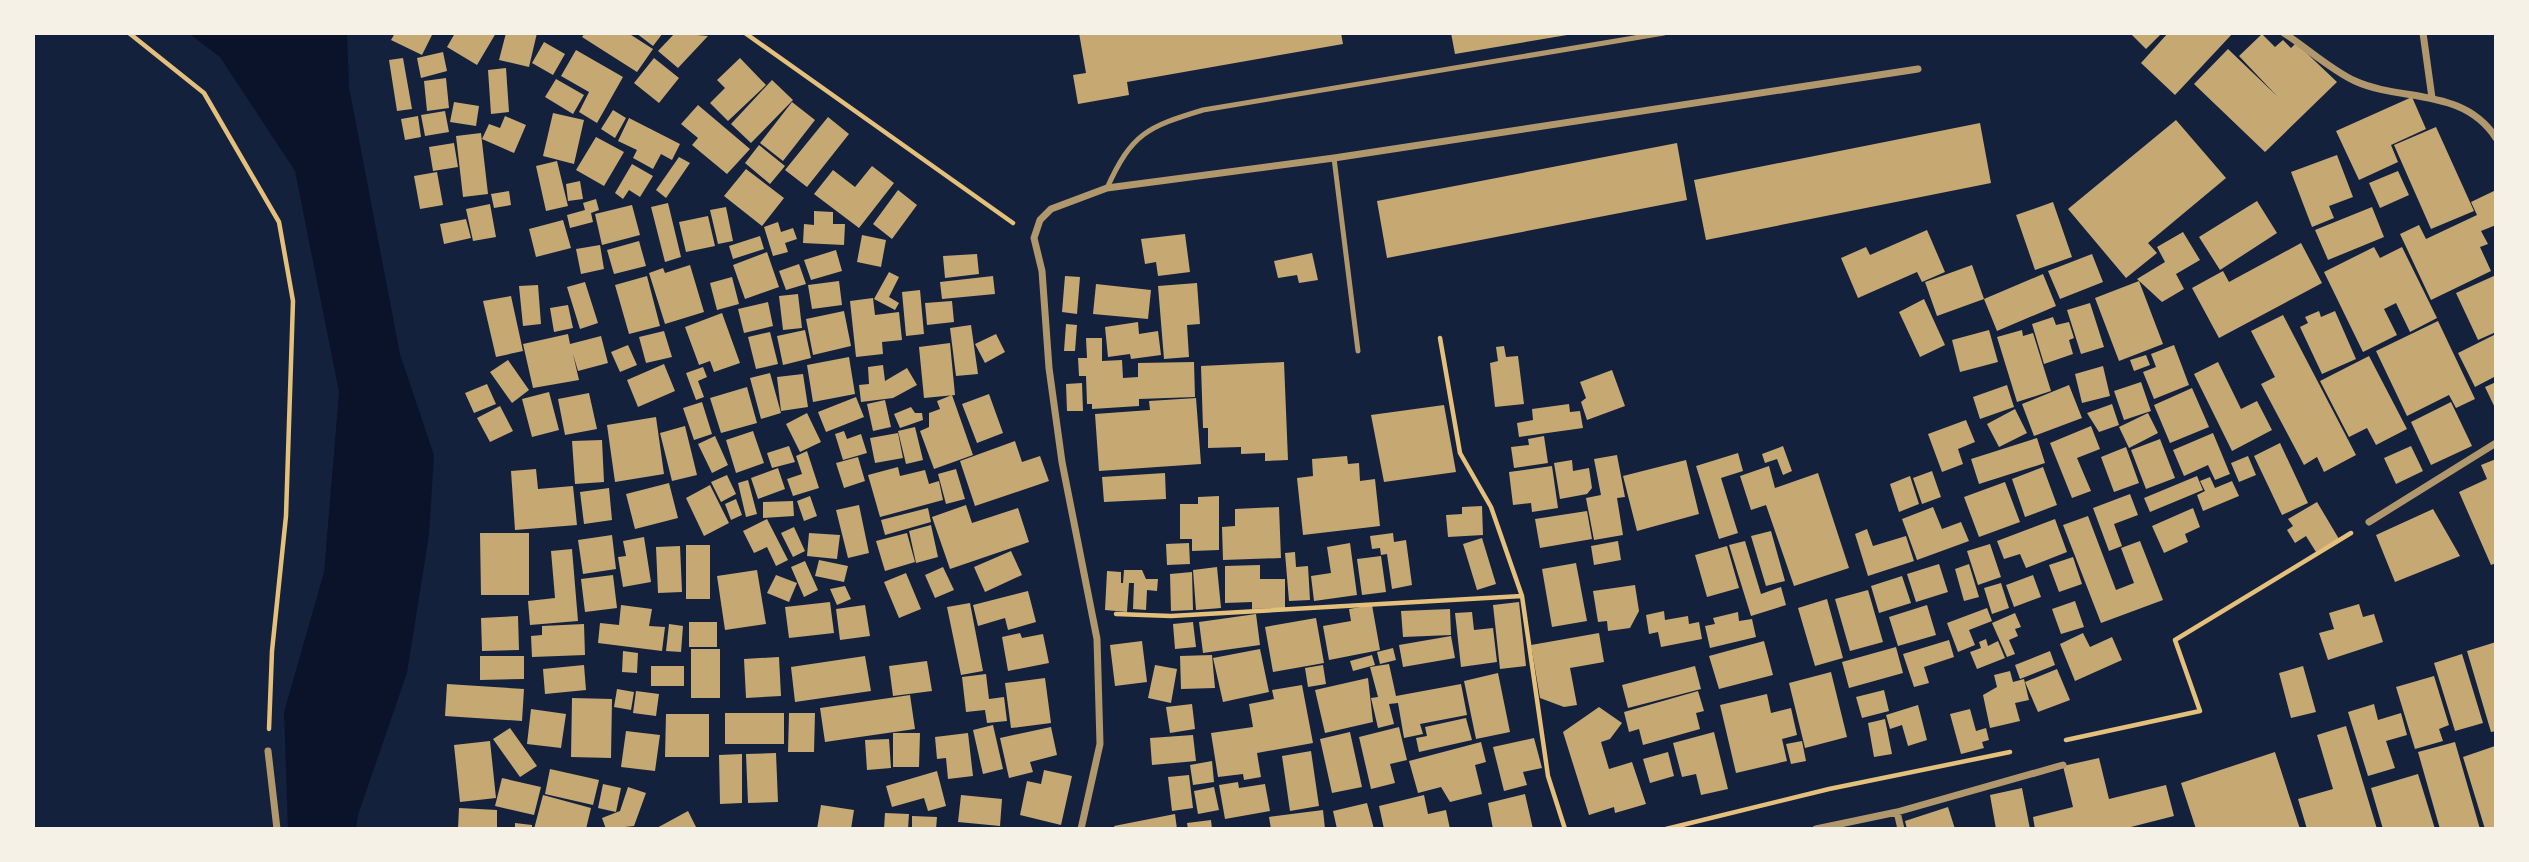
<svg xmlns="http://www.w3.org/2000/svg" width="2529" height="862" viewBox="0 0 2529 862" font-family="'Roboto Serif',serif">
	<rect width="100%" height="100%" fill="#14213d"/>
	<!-- water -->
	<path fill="#0b132b" d="M188 33H347L349 87 400 354 434 455 429 535 407 673 358 815 356 829H288L284 712 324 572 339 392 295 171 220 57Z"/>
	<!-- building -->
	<path fill="#c6a872" d="M395 33H433L422 55 391 40Z
		M455 33H496L477 65 447 47Z
		M506 33H537L529 67 499 60Z
		M585 33H628L653 49 637 72 582 37Z
		M636 33H663L653 46Z
		M675 33 708 36 678 68 658 51Z
		M1079 33H1341L1343 44 1127 82 1129 95 1078 104 1073 75 1086 73Z
		M1451 33H1567V35L1455 54Z
		M2130 33H2162L2146 49Z
		M2168 33H2233L2175 95 2141 63Z
		M2262 34 2275 47 2283 40 2291 48 2296 43 2337 82 2265 152 2194 84 2228 49 2277 96 2239 56Z
		M544 42 565 54 553 75 532 63Z
		M576 50 623 77 597 123 579 112 589 92 561 76Z
		M443 52 447 71 421 78 417 58Z
		M403 58 412 109 397 111 389 60Z
		M654 58 679 78 659 103 634 83Z
		M740 58 766 85 728 121 710 103 725 88 717 80Z
		M506 68 509 112 491 114 488 70Z
		M446 78 449 108 427 111 424 81Z
		M556 79 584 95 573 114 545 97Z
		M772 80 793 100 751 143 731 124Z
		M2412 97 2426 129 2391 145 2398 162 2359 180 2336 131Z
		M454 102 479 106 476 126 450 122Z
		M792 102 815 120 783 161 760 143Z
		M698 105 750 149 727 174 692 145 698 138 681 124Z
		M613 110 626 118 615 138 601 129Z
		M445 111 449 132 425 136 421 115Z
		M553 113 584 120 574 164 543 156Z
		M418 116 421 137 405 140 401 119Z
		M505 116 526 125 514 153 482 139 489 124 500 128Z
		M828 117 849 134 807 187 785 170Z
		M629 118 680 144 672 160 661 154 653 169 633 158 637 150 618 141Z
		M2176 120 2226 178 2148 243 2157 253 2126 278 2068 209Z
		M1980 123 1991 183 1706 240 1694 180Z
		M2436 127 2474 211 2431 229 2394 145Z
		M481 133 488 194 463 197 456 136Z
		M596 137 624 152 604 186 576 170Z
		M454 143 458 167 433 171 429 147Z
		M1677 143 1687 200 1387 258 1377 201Z
		M759 145 785 166 770 184 745 163Z
		M2337 155 2353 197 2329 206 2334 218 2312 227 2291 172Z
		M679 157 690 163 666 198 656 190Z
		M557 161 568 206 546 211 536 166Z
		M632 164 653 176 640 197 629 190 623 199 615 193Z
		M872 166 894 183 859 228 814 194 833 170 855 187Z
		M746 169 784 198 762 226 724 196Z
		M2398 171 2409 195 2380 208 2369 183Z
		M437 172 443 205 420 209 414 176Z
		M580 181 583 199 568 201 566 184Z
		M898 190 917 205 892 239 873 224Z
		M2496 190V225L2481 231 2488 244 2480 247 2491 271 2431 300 2400 234 2419 225 2426 239 2477 215 2471 202Z
		M509 191 511 205 494 208 491 194Z
		M596 199 599 210 591 213 593 222 570 228 567 215 585 210 583 203Z
		M2257 201 2277 233 2220 270 2199 237Z
		M2053 202 2072 257 2035 270 2016 215Z
		M668 203 681 257 665 262 651 207Z
		M490 204 496 237 473 241 466 209Z
		M632 205 640 235 602 245 595 214Z
		M726 207 733 241 718 244 710 210Z
		M2372 207 2384 237 2328 260 2315 230Z
		M814 211 833 212V224H845L844 245 803 243 804 224 814 225Z
		M708 216 715 246 686 252 679 222Z
		M466 219 471 238 444 244 440 224Z
		M563 220 571 248 536 257 529 229Z
		M778 222 781 232 793 228 797 239 785 243 788 252 773 256 764 227Z
		M1927 230 1945 272 1922 282 1917 272 1858 298 1841 258 1866 247 1870 255Z
		M2183 232 2200 260 2176 274 2184 289 2162 302 2137 279 2165 262 2157 247Z
		M1185 234 1190 272 1158 276 1156 262 1145 264 1141 239Z
		M862 235 886 240 881 267 857 262Z
		M760 236 764 249 733 259 729 246Z
		M639 241 646 266 614 274 607 250Z
		M2301 243 2322 283 2219 338 2192 288 2223 271 2229 282Z
		M600 245 604 269 581 274 576 249Z
		M2374 247 2380 258 2402 247 2437 318 2410 332 2396 303 2384 309 2397 335 2363 352 2324 272Z
		M836 250 842 271 811 280 804 260Z
		M767 252 779 287 745 299 733 265Z
		M1312 253 1318 280 1299 283 1297 275 1278 278 1274 261Z
		M977 254 979 274 945 278 943 256Z
		M2092 254 2103 282 2060 299 2048 271Z
		M799 264 806 284 786 290 779 271Z
		M690 265 704 312 665 324 649 273 663 268 665 273Z
		M1972 265 1984 299 2043 274 2056 306 1997 331 1984 299 1937 316 1925 282Z
		M889 272 899 277 889 297 899 303 895 310 874 299Z
		M2496 275V332L2478 340 2456 293Z
		M647 276 660 326 629 334 615 285Z
		M993 276 995 294 942 299 940 282Z
		M1065 276 1080 277 1077 314 1062 312Z
		M732 277 739 304 717 310 710 283Z
		M839 281 842 305 812 309 808 285Z
		M2139 281 2163 344 2119 361 2095 298Z
		M585 282 598 323 580 329 567 287Z
		M1197 283 1200 324 1187 325 1189 357 1164 359 1158 286Z
		M1096 284 1151 290 1148 319 1093 314Z
		M538 285 541 324 523 326 519 286Z
		M920 290 924 334 906 336 902 292Z
		M798 294 802 328 783 330 779 296Z
		M511 296 523 351 496 357 483 301Z
		M873 298 875 315 899 312 902 340 882 342 883 354 856 357 850 301Z
		M1924 299 1945 345 1920 357 1899 312Z
		M952 301 954 322 927 325 925 303Z
		M768 302 773 326 744 333 738 309Z
		M2090 303 2104 347 2081 354 2067 310Z
		M568 305 573 328 554 332 550 308Z
		M844 311 851 346 813 355 806 319Z
		M2319 311 2321 317 2335 311 2356 359 2322 374 2300 327 2308 323 2305 317Z
		M722 313 740 363 714 372 710 361 699 365 685 327Z
		M2283 315 2356 455 2324 472 2317 457 2304 465 2261 384 2275 377 2251 331Z
		M2053 317 2056 325 2069 322 2074 338 2069 340 2073 354 2044 364 2032 324Z
		M2438 321 2475 399 2456 408 2449 395 2407 416 2376 351Z
		M1138 322 1139 334 1158 331 1161 355 1131 359 1130 354 1108 357 1105 327Z
		M1066 324 1077 325 1075 351H1064Z
		M971 325 978 374 956 376 950 328Z
		M805 330 811 358 783 365 777 336Z
		M1989 330 1998 362 1960 372 1952 340Z
		M2022 330 2023 336 2033 333 2051 391 2017 402 1997 337Z
		M664 331 672 357 646 363 639 337Z
		M770 332 778 364 756 369 748 337Z
		M568 334 570 344 601 336 608 363 578 371 573 354 579 380 533 388 523 344Z
		M996 334 1005 352 985 363 975 344Z
		M2496 334V376L2475 387 2458 353Z
		M1086 338H1102V361L1122 360 1123 378 1138 377V363L1194 362 1195 397 1139 399V406L1092 409V404H1087L1086 376H1079L1078 358H1087Z
		M950 343 955 395 924 398 919 347Z
		M628 345 637 365 620 372 611 352Z
		M2174 345 2189 385 2154 399 2143 372 2156 367 2151 354Z
		M1504 346 1506 357 1518 356 1524 404 1495 407 1490 363 1498 361 1496 347Z
		M2146 355 2150 365 2134 371 2130 360Z
		M2369 356 2407 429 2376 445 2367 428 2349 437 2320 381Z
		M849 357 855 394 813 402 807 365Z
		M508 360 529 390 512 403 490 372Z
		M1284 362 1288 460 1265 461V453L1241 454V447L1208 448V428H1203L1201 366Z
		M2218 362 2241 409 2257 401 2272 430 2232 451 2194 374Z
		M664 364 675 391 638 407 627 380Z
		M883 365 885 381 907 368 917 385 893 398 861 402 859 385 869 384 868 367Z
		M2103 366 2110 396 2082 403 2075 374Z
		M703 367 707 377 698 381 704 397 696 400 686 373Z
		M1612 370 1625 406 1587 420 1581 402 1586 398 1580 382Z
		M770 373 781 413 761 419 750 378Z
		M803 374 808 407 781 411 777 377Z
		M2141 382 2151 411 2124 420 2114 391Z
		M2496 382V410L2485 387Z
		M1082 383 1083 411H1067L1066 384Z
		M487 384 496 404 474 413 465 393Z
		M2007 385 2014 407 1980 419 1973 397Z
		M2069 385 2082 418 2034 436 2022 404Z
		M747 387 757 423 721 433 710 398Z
		M2192 388 2209 427 2170 443 2154 405Z
		M549 392 559 430 532 437 522 399Z
		M589 393 597 429 565 435 558 399Z
		M989 394 1003 433 977 443 962 404Z
		M952 395 973 455 934 469 920 431 929 427V413L940 409 937 401Z
		M856 397 864 417 826 432 818 412Z
		M1196 398 1201 464 1099 471 1095 414 1150 410 1149 401Z
		M885 400 891 427 873 431 867 404Z
		M702 402 712 434 694 440 683 408Z
		M2451 402 2472 446 2431 465 2411 422Z
		M1569 404 1570 412 1580 411 1583 428 1519 437 1517 423 1533 420 1532 409Z
		M2112 404 2119 425 2099 432 2087 413Z
		M1444 405 1456 472 1384 482 1371 415Z
		M500 406 513 431 490 442 477 418Z
		M911 407 915 413H922L923 420 900 428 894 414Z
		M2015 409 2027 433 1999 447 1987 424Z
		M807 413 821 442 800 452 786 424Z
		M2148 413 2158 433 2129 448 2119 427Z
		M656 417 664 474 615 482 607 425Z
		M1966 420 1975 442 1958 449 1963 464 1942 472 1928 434Z
		M685 426 697 475 672 481 660 433Z
		M2091 426 2100 449 2077 458 2091 491 2072 498 2050 443Z
		M915 427 923 460 906 464 898 431Z
		M753 431 764 463 736 473 726 440Z
		M844 431 847 439 861 434 867 453 843 460 835 434Z
		M898 433 903 458 875 463 870 438Z
		M2213 433 2230 474 2215 480 2208 465 2184 476 2173 450Z
		M715 436 728 465 712 473 698 444Z
		M1544 436 1548 463 1514 468 1511 447 1529 445 1528 439Z
		M2037 438 2045 463 1979 484 1971 459Z
		M2160 439 2175 478 2146 489 2131 450Z
		M602 440 604 482 575 484 572 441Z
		M1015 441 1022 462 1040 456 1049 481 975 506 960 461Z
		M2280 443 2308 503 2282 515 2254 456Z
		M789 446 795 462 772 468 767 453Z
		M1783 446 1792 471 1783 475 1777 459 1765 463 1762 454Z
		M2411 446 2423 471 2396 484 2384 458Z
		M2126 447 2139 483 2114 492 2101 457Z
		M807 451 819 488 793 496 787 479 802 474 796 456Z
		M1738 453 1743 471 1721 478 1738 533 1719 539 1696 466Z
		M1617 455 1625 497 1617 498 1623 535 1594 540 1586 498 1601 495 1594 459Z
		M1347 456 1348 464 1359 463 1360 481 1375 479 1380 526 1303 535 1297 478 1313 476 1312 459Z
		M2248 456 2256 475 2239 482 2231 463Z
		M858 457 865 481 844 488 836 463Z
		M2496 459V563L2491 565 2459 492 2487 479 2481 465Z
		M1572 460 1573 471 1589 468 1592 488 1587 494 1560 499 1554 463Z
		M1686 460 1699 514 1637 531 1623 476Z
		M1552 466 1558 508 1532 512 1531 503 1513 505 1509 472Z
		M1769 466 1775 488 1818 473 1849 568 1794 586 1766 505 1751 510 1740 476Z
		M898 467 900 476 925 470 929 484 939 481 943 500 880 517 868 475Z
		M2043 467 2057 505 2025 517 2012 479Z
		M778 468 785 489 758 499 751 478Z
		M536 469 538 489 573 486 577 525 515 530 511 471Z
		M956 469 965 499 946 504 938 474Z
		M1932 471 1941 497 1922 504 1913 478Z
		M1165 473 1166 499 1104 502 1102 477Z
		M727 475 736 494 721 502 711 482Z
		M1910 476 1919 504 1899 512 1890 484Z
		M2197 476 2203 490 2150 512 2144 498Z
		M2210 477 2215 488 2232 481 2239 496 2203 511 2197 495 2205 491 2200 481Z
		M748 480 757 514 746 517 738 483Z
		M2005 482 2020 522 1979 537 1964 497Z
		M669 483 678 518 635 529 626 494Z
		M710 485 729 523 704 536 686 498Z
		M609 488 612 520 584 524 580 492Z
		M2130 494 2138 515 2114 524 2122 546 2109 551 2093 508Z
		M810 496 817 516 804 521 797 501Z
		M1219 496V550L1192 551V539H1180V504H1198V497Z
		M736 499 742 515 731 520 725 504Z
		M793 501 794 516 763 518V502Z
		M2317 502 2339 539 2316 552 2306 536 2295 543 2287 530 2293 526 2288 519Z
		M859 505 869 553 848 558 836 510Z
		M966 505 972 523 1018 508 1029 542 950 569 932 517Z
		M1482 506 1483 535 1448 537 1446 515 1462 514V507Z
		M1279 507 1281 558 1223 560 1222 527 1235 526V509Z
		M1933 507 1942 529 1961 522 1969 541 1917 560 1902 519Z
		M928 508 931 522 885 535 881 520Z
		M2193 508 2200 527 2185 534 2188 542 2164 553 2152 526Z
		M2433 509 2460 556 2395 582 2376 535Z
		M1587 511 1592 539 1540 548 1535 519Z
		M2088 516 2116 590 2134 583 2121 548 2140 541 2163 600 2101 623 2063 525Z
		M767 519 788 560 776 566 767 547 754 553 743 531Z
		M2055 519 2067 552 2026 568 2020 554 2004 559 1997 541Z
		M931 525 938 557 916 563 909 531Z
		M794 527 805 551 793 557 781 533Z
		M1867 529 1873 546 1906 536 1914 561 1868 576 1855 534Z
		M1771 531 1785 581 1766 586 1751 536Z
		M480 533H529V595H481Z
		M809 533 840 535 837 559 807 556Z
		M907 533 915 562 885 571 876 541Z
		M1393 533 1394 542 1406 540 1412 585 1392 589 1387 554 1381 555 1380 548 1372 549 1370 536Z
		M612 535 616 569 583 574 578 540Z
		M644 537 651 582 623 587 618 557 626 556 623 541Z
		M1482 538 1496 584 1477 590 1463 544Z
		M1618 541 1621 560 1594 565 1591 546Z
		M1745 541 1761 594 1781 587 1786 605 1751 616 1729 545Z
		M1189 543 1190 564 1167 565 1166 544Z
		M1350 543 1357 595 1314 601 1311 576 1331 573 1327 547Z
		M1990 544 2001 577 1978 585 1967 551Z
		M686 545H710V599H686Z
		M680 546 682 592 658 593 656 547Z
		M1727 546 1739 588 1707 597 1695 555Z
		M572 549 578 621 530 625 528 601 555 598 551 551Z
		M1011 551 1022 575 985 592 974 567Z
		M1295 552 1296 567 1308 566 1310 600 1289 601 1285 553Z
		M1381 556 1386 592 1362 595 1357 559Z
		M2073 557 2082 584 2059 592 2049 565Z
		M819 560 848 566 844 582 815 576Z
		M805 561 818 590 804 597 791 567Z
		M1576 563 1587 621 1552 627 1542 569Z
		M1939 564 1948 592 1916 602 1907 574Z
		M1969 564 1979 597 1964 601 1955 569Z
		M1260 565V579H1285V608L1252 609V602L1225 603V566Z
		M943 567 954 590 935 598 925 575Z
		M1217 567 1221 608 1196 610 1193 570Z
		M757 570 766 624 725 630 717 576Z
		M1124 570H1142L1146 579H1158L1157 591 1147 590 1146 610 1133 609 1134 583H1129L1127 612 1105 610 1107 571 1121 572V583H1123Z
		M1192 572 1193 610 1171 611 1170 574Z
		M906 573 921 609 899 618 884 582Z
		M613 575 617 608 585 612 581 579Z
		M776 575 797 583 789 602 767 593Z
		M2033 575 2041 597 2014 607 2006 585Z
		M1902 576 1911 603 1879 613 1871 586Z
		M2001 583 2009 608 1992 614 1984 588Z
		M1635 585 1639 611 1630 628 1608 631 1607 621 1598 622 1593 591Z
		M845 586 851 599 837 605 830 589Z
		M1868 590 1883 642 1850 651 1835 599Z
		M1028 591 1036 622 1008 630 1005 618 978 626 973 605Z
		M1827 599 1843 658 1815 666 1798 608Z
		M2075 601 2084 627 2061 634 2052 609Z
		M830 602 834 633 789 638 785 607Z
		M1519 602 1526 666 1500 669 1493 605Z
		M970 603 983 671 961 675 947 607Z
		M2359 604 2363 617 2374 614 2383 642 2328 660 2319 633 2334 629 2329 613Z
		M621 605 652 609 649 626 665 627 662 651 598 643 600 623 619 625Z
		M865 605 870 636 840 640 836 609Z
		M1372 605 1380 650 1329 660 1323 626 1351 621 1349 609Z
		M1927 605 1936 635 1898 646 1889 617Z
		M1987 608 1992 621 1969 630 1975 645 1958 652 1947 623Z
		M1450 609 1451 635 1403 637 1401 611Z
		M1664 611 1665 620 1688 616 1689 624 1699 622 1702 639 1661 647 1658 632 1649 634 1646 615Z
		M1472 612 1474 630 1493 628 1497 662 1461 667 1455 613Z
		M1738 612 1739 621 1752 619 1756 637 1710 648 1705 626 1715 624 1713 618Z
		M2015 613 2021 627 2015 629 2018 636 2009 640 2015 654 2007 657 1992 623Z
		M1256 614 1260 645 1203 653 1199 622Z
		M518 616 519 650 482 651 481 618Z
		M1316 618 1324 663 1273 672 1265 627Z
		M689 622H717V647H689Z
		M1193 622 1196 647 1175 649 1173 624Z
		M584 624 585 655 532 657 531 636 542 635V626Z
		M669 624 683 626 681 652 666 651Z
		M1020 633 1022 638 1043 634 1049 663 1008 671 1002 637Z
		M1599 633 1604 662 1570 668 1577 705 1564 707 1540 698 1531 645Z
		M2083 633 2090 647 2112 637 2122 660 2075 681 2060 644Z
		M1451 636 1455 658 1403 667 1399 645Z
		M1986 639 1988 646 1998 641 2005 658 1977 669 1970 652 1981 648 1979 642Z
		M1949 640 1954 657 1924 667 1929 683 1914 687 1903 654Z
		M1142 641 1147 682 1115 686 1110 645Z
		M1764 641 1773 675 1719 689 1709 656Z
		M2496 642V731L2491 732 2467 651Z
		M1896 647 1903 673 1849 688 1842 662Z
		M1393 648 1396 660 1380 664 1377 652Z
		M691 649H720V698H691Z
		M1260 649 1269 692 1223 702 1213 658Z
		M623 651 638 653 637 673 622 672Z
		M2050 651 2055 665 2020 679 2015 665Z
		M2462 654 2483 723 2455 731 2434 663Z
		M1212 655 1215 688 1181 689 1180 656Z
		M1372 655 1375 665 1353 671 1350 661Z
		M480 656H524V679L480 680Z
		M865 656 871 691 795 702 791 667Z
		M779 657 781 696 746 698 744 659Z
		M927 661 932 691 893 696 889 666Z
		M1389 664 1396 696 1461 684 1467 715 1420 724 1423 734 1404 738 1398 703 1389 704 1394 724 1378 728 1371 698 1378 697 1370 667Z
		M584 665 586 690 545 694 543 669Z
		M1155 665 1177 669 1171 703 1148 698Z
		M1323 665 1326 684 1308 687 1305 668Z
		M651 666H684V686H651Z
		M1695 666 1701 689 1628 708 1622 685Z
		M2303 666 2316 712 2291 718 2279 673Z
		M2057 669 2070 700 2038 712 2025 682Z
		M2010 671 2013 682 2024 679 2029 700 2015 703 2020 721 1990 728 1983 695 1997 687 1994 675Z
		M1831 672 1847 737 1805 748 1789 683Z
		M1498 673 1510 732 1476 739 1464 681Z
		M986 674 989 699 1004 697 1007 721 987 723 985 710 966 712 962 677Z
		M2434 676 2449 725 2439 729 2443 741 2415 749 2396 687Z
		M1045 678 1051 723 1011 728 1005 683Z
		M1368 678 1373 722 1325 733 1315 690Z
		M447 684 524 689 522 721 445 716Z
		M1302 685 1313 743 1257 753 1261 777 1244 780 1243 774 1218 777 1211 733 1253 727 1249 704 1274 699 1272 690Z
		M617 689 634 692 631 710 614 707Z
		M1884 690 1889 711 1862 718 1856 697Z
		M636 691 659 694 656 716 633 713Z
		M1698 691 1704 711 1696 713 1700 729 1643 745 1639 729 1629 732 1624 712Z
		M1767 694 1771 713 1791 708 1797 735 1782 739 1787 761 1736 773 1720 705Z
		M910 695 915 729 825 742 820 708Z
		M572 698 612 699 611 758 571 757Z
		M1192 704 1195 729 1170 733 1166 707Z
		M2374 704 2378 720 2401 713 2407 735 2386 741 2395 768 2368 776 2348 712Z
		M1918 705 1927 740 1908 746 1902 725 1890 729 1886 715Z
		M1599 707 1622 723 1610 739 1601 742 1609 769 1632 762 1646 804 1615 813 1614 807 1589 815 1563 732Z
		M531 709 566 714 561 748 527 744Z
		M1970 709 1976 731 1986 728 1989 740 1982 742 1984 748 1961 754 1950 714Z
		M725 713H784V744H725Z
		M789 713H815L814 752H788Z
		M666 714H709V757H665Z
		M1466 718 1472 740 1419 752 1416 738 1427 736 1425 727Z
		M1885 719 1892 754 1874 757 1868 723Z
		M993 725 1003 769 983 774 973 730Z
		M2346 726 2377 829H2307L2298 799 2333 789 2317 735Z
		M1051 727 1057 755 1030 762 1033 772 1009 778 1000 738Z
		M1399 727 1407 760 1390 764 1395 783 1371 789 1359 737Z
		M510 728 537 766 520 777 493 739Z
		M626 731 660 735 655 771 621 767Z
		M1350 732 1362 787 1332 793 1320 739Z
		M1714 732 1728 789 1701 795 1696 774 1682 777 1673 743Z
		M893 733H920L919 767H893Z
		M968 733 973 776 948 779 946 758 937 759 935 737Z
		M1193 735 1196 761 1152 765 1150 738Z
		M1534 738 1542 768 1523 772 1527 785 1504 791 1493 747Z
		M889 739 891 768 867 770 865 740Z
		M490 741 496 798 460 802 454 745Z
		M1802 741 1806 761 1791 764 1786 744Z
		M1481 742 1486 762 1475 765 1482 794 1450 802 1441 787 1418 793 1409 761Z
		M2455 742 2480 829H2440L2418 752Z
		M2495 746 2496 829H2485L2463 757Z
		M1311 751 1319 806 1290 811 1282 756Z
		M1668 752 1674 776 1650 783 1643 759Z
		M2275 752 2300 829H2196L2181 783Z
		M776 753 778 802 748 803 746 754Z
		M742 754V803L720 804 719 755Z
		M2099 758 2109 799 2166 785 2174 816 2123 829H2035L2033 817 2073 807 2063 766Z
		M1212 761 1214 782 1193 785 1190 765Z
		M550 769 599 780 593 805 545 794Z
		M1044 770 1072 776 1061 825 1020 815 1027 781 1041 784Z
		M937 771 946 806 928 811 924 798 892 807 886 786Z
		M2418 774 2435 829H2383L2371 788Z
		M1189 775 1193 808 1172 811 1168 777Z
		M502 778 541 787 534 815 495 806Z
		M1238 782 1239 788 1265 784 1270 811 1225 819 1219 785Z
		M603 784 621 788 616 812 598 808Z
		M628 787 646 793 634 826 606 829 602 818 620 811Z
		M1214 787 1219 810 1198 814 1194 791Z
		M2022 788 2030 829H1996L1990 795Z
		M1525 794 1533 829H1493L1488 803Z
		M543 795 591 808 586 829H534Z
		M961 795 1002 799 1000 826 958 822Z
		M1424 795 1428 814 1446 810 1450 829H1384L1379 806Z
		M1367 803 1374 829H1337L1333 811Z
		M821 805 854 810 851 829H817Z
		M1948 807 1955 829H1907L1905 821Z
		M459 808 497 810V829H458Z
		M1323 810 1325 829H1271L1269 817Z
		M688 811 697 829H655Z
		M885 813 909 814 908 829H884Z
		M1175 814 1177 829H1115L1114 826Z
		M912 816 937 817 936 829H912Z
		M1211 820 1212 829H1188L1187 823Z
		M515 823 532 825V829H515Z"/>
	<g fill="none" stroke-linecap="round" stroke-linejoin="round">
		<!-- path -->
		<path stroke="#e5c07b" stroke-width="4.5" d="M129 33 204 93 279 222 293 301 286 516 272 651 269 729
			M745 33 1013 223
			M1440 338 1460 453 1491 507 1522 596
			M1116 614 1171 616 1522 596 1548 776 1565 829
			M2066 740 2200 711 2175 640 2351 533
			M1666 829 1829 789 2010 752"/>
		<!-- service -->
		<path stroke="#b1986c" stroke-width="5" d="M1334 158 1358 351
			M1107 188C1132 133 1147 127 1203 110L1664 33"/>
		<!-- minor -->
		<path stroke="#b1986c" stroke-width="7" d="M2284 33C2307 48 2331 70 2355 81 2401 102 2463 87 2496 138
			M2423 33 2432 98
			M2369 522 2496 443
			M268 751 277 829
			M1897 812 1901 829
			M1081 829 1100 744 1097 639 1062 462 1049 368 1042 271 1034 238 1040 220 1051 209 1107 188 1334 158 1918 69
			M1816 829 1897 812 2063 765"/>
	</g>
	<!-- border -->
	<rect width="2529" height="862" fill="none" stroke="#f6f1e7" stroke-width="70"/>
</svg>
